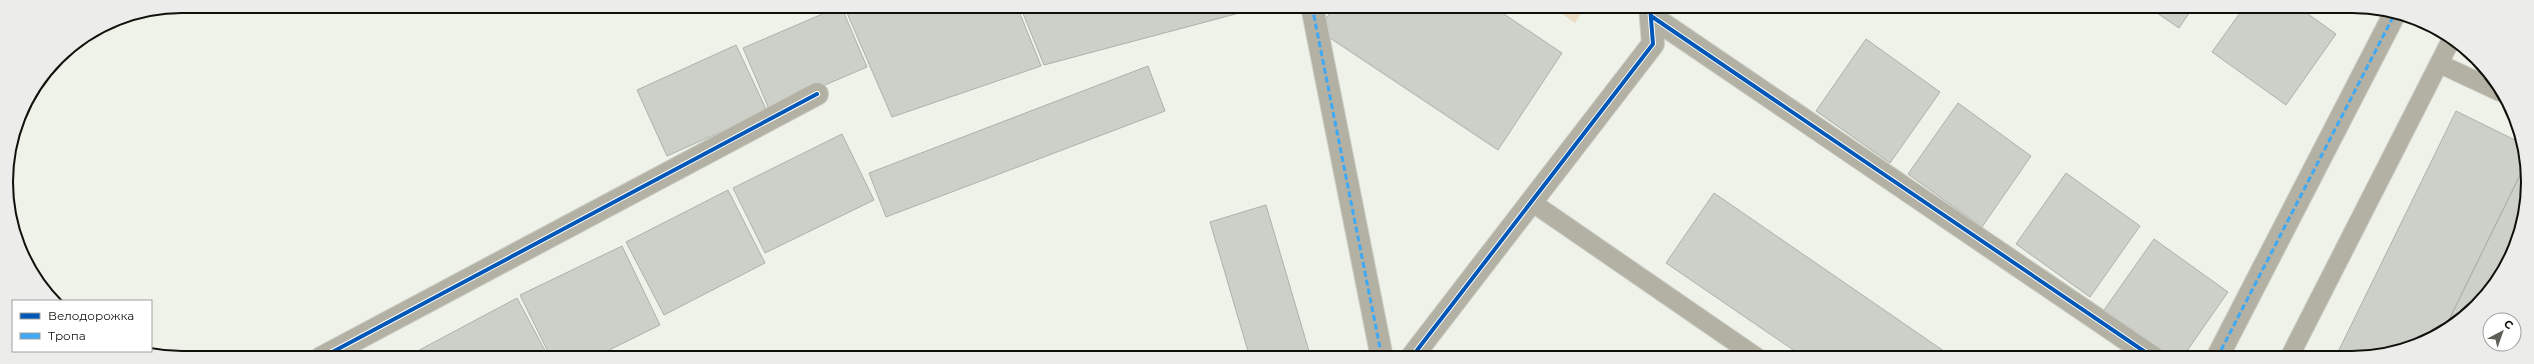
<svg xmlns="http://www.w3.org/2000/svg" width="2534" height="364" viewBox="0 0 2534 364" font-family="Montserrat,sans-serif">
	<rect width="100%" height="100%" fill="#eff2e8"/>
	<!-- green -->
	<path fill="#ecdcc6" d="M1551 6H1586L1575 23Z"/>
	<!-- building -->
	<path fill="#ccd0c9" stroke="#adb1aa" d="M841 6 867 67 769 109 743 48Z
		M844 6H1017L1041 66 892 117Z
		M1020 6H1258V8L1044 65Z
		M1335 6H1492L1562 53 1498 150 1318 30Z
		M2147 6H2194L2179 28Z
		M2245 6H2297L2336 34 2286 105 2212 52Z
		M109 23 111 27 72 48Z
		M1866 39 1940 92 1890 163 1816 111Z
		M736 45 767 111 667 156 637 90Z
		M1148 66 1165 111 886 217 869 173Z
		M1958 103 2031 156 1982 227 1908 174Z
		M2456 111 2521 143 2524 167 2444 330 2430 340 2364 358H2335Z
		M842 134 874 200 765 253 733 188Z
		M2524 167 2528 194 2510 260 2477 306 2444 330Z
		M2066 173 2140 226 2090 297 2016 244Z
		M728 190 765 263 664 315 626 242Z
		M1714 193 1954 358H1805L1666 263Z
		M1266 205 1311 358H1250L1210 222Z
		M2154 239 2228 292 2182 358H2170L2104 310Z
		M622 246 660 325 593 358H551L520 295Z
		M517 298 549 358H411L410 355Z"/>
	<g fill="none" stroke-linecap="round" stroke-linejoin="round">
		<defs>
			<path id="lane" d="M2440 64 2500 92
				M1530 201 1758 358
				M2289 358 2451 40"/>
			<path id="street" d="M1312 6 1382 358
				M1651 16 2154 358
				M321 358 817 94
				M1411 358 1653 44 1650 6
				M2217 358 2394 15"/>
		</defs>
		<!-- lane casing -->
		<use href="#lane" stroke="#cacdc5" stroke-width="20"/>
		<!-- street casing -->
		<use href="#street" stroke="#cacdc5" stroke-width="24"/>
		<!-- lane -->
		<use href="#lane" stroke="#b2b1a4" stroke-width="18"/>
		<!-- street -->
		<use href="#street" stroke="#b2b1a4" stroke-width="22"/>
		<!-- quiet -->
		<path stroke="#3fa9f5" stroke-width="3" stroke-dasharray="6 3" stroke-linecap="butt" d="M1312 6 1382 358
			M2217 358 2394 15"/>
		<defs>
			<path id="cycleway" d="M1651 16 2154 358
				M321 358 817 94
				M1411 358 1653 44 1650 6"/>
		</defs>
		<!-- cycleway casing -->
		<use href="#cycleway" stroke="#fff" stroke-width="6"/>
		<!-- cycleway -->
		<use href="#cycleway" stroke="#0057b8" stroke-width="4"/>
	</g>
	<!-- crop -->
	<path d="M0 0H2534V364H0ZM182 13H2352A169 169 0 0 1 2521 182V182A169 169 0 0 1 2352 351H182A169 169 0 0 1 13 182V182A169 169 0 0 1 182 13Z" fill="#ececeb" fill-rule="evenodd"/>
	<path fill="none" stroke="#0f100a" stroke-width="2" d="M182 13H2352A169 169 0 0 1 2521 182V182A169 169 0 0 1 2352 351H182A169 169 0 0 1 13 182V182A169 169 0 0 1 182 13Z"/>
	<!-- legend -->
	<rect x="12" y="300" width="140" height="52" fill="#ffffff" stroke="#9f9f9d"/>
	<rect x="20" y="313" width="20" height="6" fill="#0057b8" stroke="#9f9f9d"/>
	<text x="48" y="320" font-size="12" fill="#0f100a">Велодорожка</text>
	<rect x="20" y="333" width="20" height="6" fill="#3fa9f5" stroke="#9f9f9d"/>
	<text x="48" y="340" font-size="12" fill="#0f100a">Тропа</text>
	<!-- north arrow -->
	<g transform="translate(2502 332) rotate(41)"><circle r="19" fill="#ffffff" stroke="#9f9f9d"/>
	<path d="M0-3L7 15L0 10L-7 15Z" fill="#5d5f58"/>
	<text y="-6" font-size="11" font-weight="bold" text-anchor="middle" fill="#0f100a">С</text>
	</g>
</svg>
